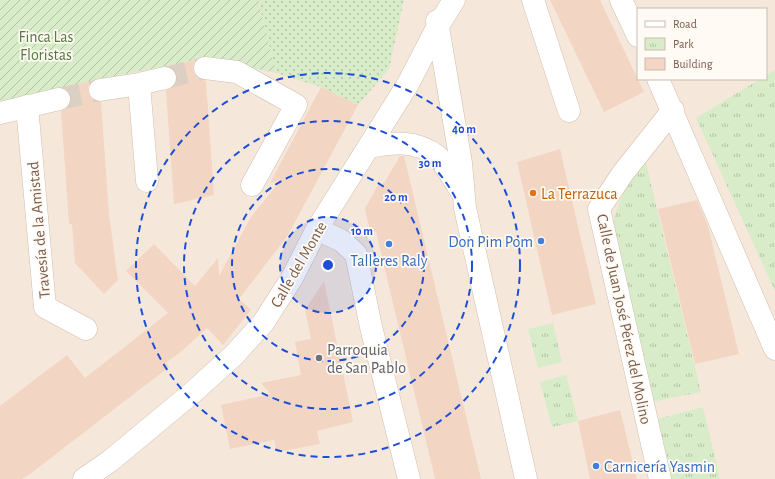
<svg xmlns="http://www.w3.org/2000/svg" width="775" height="479" viewBox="0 0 775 479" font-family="'Alegreya Sans',sans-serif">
	<defs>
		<pattern id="grass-dots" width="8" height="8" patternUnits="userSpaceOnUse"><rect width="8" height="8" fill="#d8ecc9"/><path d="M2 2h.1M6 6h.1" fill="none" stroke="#b4c2a5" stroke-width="1.8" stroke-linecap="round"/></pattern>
		<pattern id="park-tufts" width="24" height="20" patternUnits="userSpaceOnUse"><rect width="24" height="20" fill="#d8ecc9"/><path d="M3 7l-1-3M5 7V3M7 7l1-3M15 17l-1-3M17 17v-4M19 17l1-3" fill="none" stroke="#b4c2a5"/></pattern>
		<pattern id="garden-furrows" width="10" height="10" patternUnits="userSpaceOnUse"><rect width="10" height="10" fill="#d8ecc9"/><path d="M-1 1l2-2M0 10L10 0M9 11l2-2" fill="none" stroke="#b4c2a5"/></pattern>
	</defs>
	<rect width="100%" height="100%" fill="#fdf6ec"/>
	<!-- residential -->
	<path fill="#f5e8da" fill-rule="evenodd" d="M0 0H775V479H0ZM638 9H766V79H638Z"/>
	<!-- grass -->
	<path fill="url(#grass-dots)" d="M258 0H404L389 69 358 105 321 87 276 73Z"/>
	<!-- park -->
	<path fill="url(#park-tufts)" d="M775 70V291L696 118 760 79H766V75Z
		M646 163 701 392 651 402 613 223C618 200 629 180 646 163Z
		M553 323 562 362 538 368 528 329Z
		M566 375 578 421 552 427 540 382Z
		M703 407 720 479H670L657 419Z"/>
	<!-- garden -->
	<path fill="url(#garden-furrows)" d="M0 0H258L276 73 205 58 100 79 0 102Z"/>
	<!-- pitch -->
	<path fill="#d8ecc9" d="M775 114V136L765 120Z"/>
	<!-- building -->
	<path fill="#f3d5c3" d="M550 0H600L644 92 604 112Z
		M195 60 193 67 194 73 198 78 206 81 214 195 174 204 166 91 174 87 177 81V76L174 70 169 66Z
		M92 81 88 86V92L91 98 95 101 101 102 109 214 118 280 104 294 75 263 72 224H69L61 111 67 108 71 102V96L68 91 63 87Z
		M321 87 358 105 288 235 239 299 251 310 223 345 207 328 184 349 166 363 169 367 30 474 22 479H0V406L67 355 85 378 168 313 126 271 154 244 195 286 218 258 219 276 251 217 281 180 270 183Z
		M560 149 596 304 552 315 517 162Z
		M400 156H404L481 479H435L376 232 371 233 366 214 365 208 378 185 384 183Z
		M697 200 708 226 739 354 695 364 658 209Z
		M324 281 353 422 317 431 320 444 277 452 274 440 230 449 221 405 271 394 261 383 301 375 295 342 311 339 305 310Z
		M620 410 637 479H590L578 421Z"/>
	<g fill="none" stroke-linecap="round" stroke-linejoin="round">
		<!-- street-tunnel -->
		<path stroke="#dcd0c4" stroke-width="22" stroke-dasharray="22 11" stroke-linecap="butt" d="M165 78 205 68
			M59 99 100 90"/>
		<defs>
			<path id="street" d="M533 0 569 111
				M621 0 638 36
				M437 21 461 163 465 208 526 479
				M205 68 237 72 296 105 252 185
				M658 79 775 349
				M139 84 165 78
				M100 90 139 84 147 181
				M27 106 45 307 86 329
				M0 113 59 99
				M369 147C392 142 416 140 437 156 444 162 457 185 463 194
				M317 229 342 241 356 254 371 327 409 479
				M84 479 110 461 192 393 234 355 263 323 292 278 317 229 408 84 438 26 454 0
				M660 479 599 209 623 173 673 110"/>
		</defs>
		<!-- street casing -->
		<use href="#street" stroke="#d1beb0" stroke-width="23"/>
		<!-- street -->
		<use href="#street" stroke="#fff" stroke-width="22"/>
	</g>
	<!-- distance rings -->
	<circle cx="328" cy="265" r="48" fill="#1d4ed8" fill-opacity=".12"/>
	<g fill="none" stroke="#1d4ed8" stroke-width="2" stroke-dasharray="7 5">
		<circle cx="328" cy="265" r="48"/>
		<circle cx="328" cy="265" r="96"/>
		<circle cx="328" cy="265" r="144"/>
		<circle cx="328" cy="265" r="192"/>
	</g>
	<!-- markers -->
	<circle fill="#e8710a" stroke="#fffaf3" stroke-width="1.5" cx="533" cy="193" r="4"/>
	<g fill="#3f7fe0" stroke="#fffaf3" stroke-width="1.5">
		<circle cx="541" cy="241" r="4"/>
		<circle cx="389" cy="244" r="4"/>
		<circle cx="596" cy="466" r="4"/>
	</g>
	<circle fill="#6b7280" stroke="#fffaf3" stroke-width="1.5" cx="319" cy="358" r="4"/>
	<g text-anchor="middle" stroke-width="3.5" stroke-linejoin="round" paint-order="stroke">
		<!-- park labels -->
		<g font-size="16" fill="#537a41" stroke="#fffaf3">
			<text x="46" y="42">Finca Las<tspan x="46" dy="18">Floristas</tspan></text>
		</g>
		<!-- food labels -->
		<g font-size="16" fill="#c56008" stroke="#fffaf3" text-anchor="start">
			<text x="541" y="199">La Terrazuca</text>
		</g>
		<!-- street labels -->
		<g font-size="16" fill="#7a5c4d" stroke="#fffaf3">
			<text transform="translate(38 230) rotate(-95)" y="6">Travesía de la Amistad</text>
			<text transform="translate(298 264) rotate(-60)" y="6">Calle del Monte</text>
			<text transform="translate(625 319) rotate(78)" y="6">Calle de Juan José Pérez del Molino</text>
		</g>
		<!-- shop labels -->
		<g font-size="16" fill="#366cbe" stroke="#fffaf3" text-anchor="end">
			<text x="533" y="247">Don Pim Pom</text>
			<text x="389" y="266" text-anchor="middle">Talleres Raly</text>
			<text x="604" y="472" text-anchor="start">Carnicería Yasmin</text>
		</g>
		<!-- worship labels -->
		<g font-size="16" fill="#5b616d" stroke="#fffaf3" text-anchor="start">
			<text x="327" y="355">Parroquia<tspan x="327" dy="18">de San Pablo</tspan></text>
		</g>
	</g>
	<circle cx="328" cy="265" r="6" fill="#1d4ed8" stroke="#fffaf3" stroke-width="2"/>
	<g font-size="12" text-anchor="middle" font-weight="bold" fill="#1d4ed8" stroke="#fffaf3" stroke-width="3.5" stroke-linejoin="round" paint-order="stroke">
		<text x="464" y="133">40 m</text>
		<text x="430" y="167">30 m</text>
		<text x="396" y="201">20 m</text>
		<text x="362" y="235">10 m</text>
	</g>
	<!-- legend -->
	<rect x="637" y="8" width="130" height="72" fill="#fffaf3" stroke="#cabbb1"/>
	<rect x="645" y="21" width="20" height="6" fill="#ffffff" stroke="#cabbb1"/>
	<text x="673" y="28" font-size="12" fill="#7a5c4d">Road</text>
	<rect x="645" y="38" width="20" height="12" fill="url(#park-tufts)" stroke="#cabbb1"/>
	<text x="673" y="48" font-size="12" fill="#7a5c4d">Park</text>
	<rect x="645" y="58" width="20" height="12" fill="#f3d5c3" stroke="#cabbb1"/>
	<text x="673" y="68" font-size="12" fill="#7a5c4d">Building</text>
</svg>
